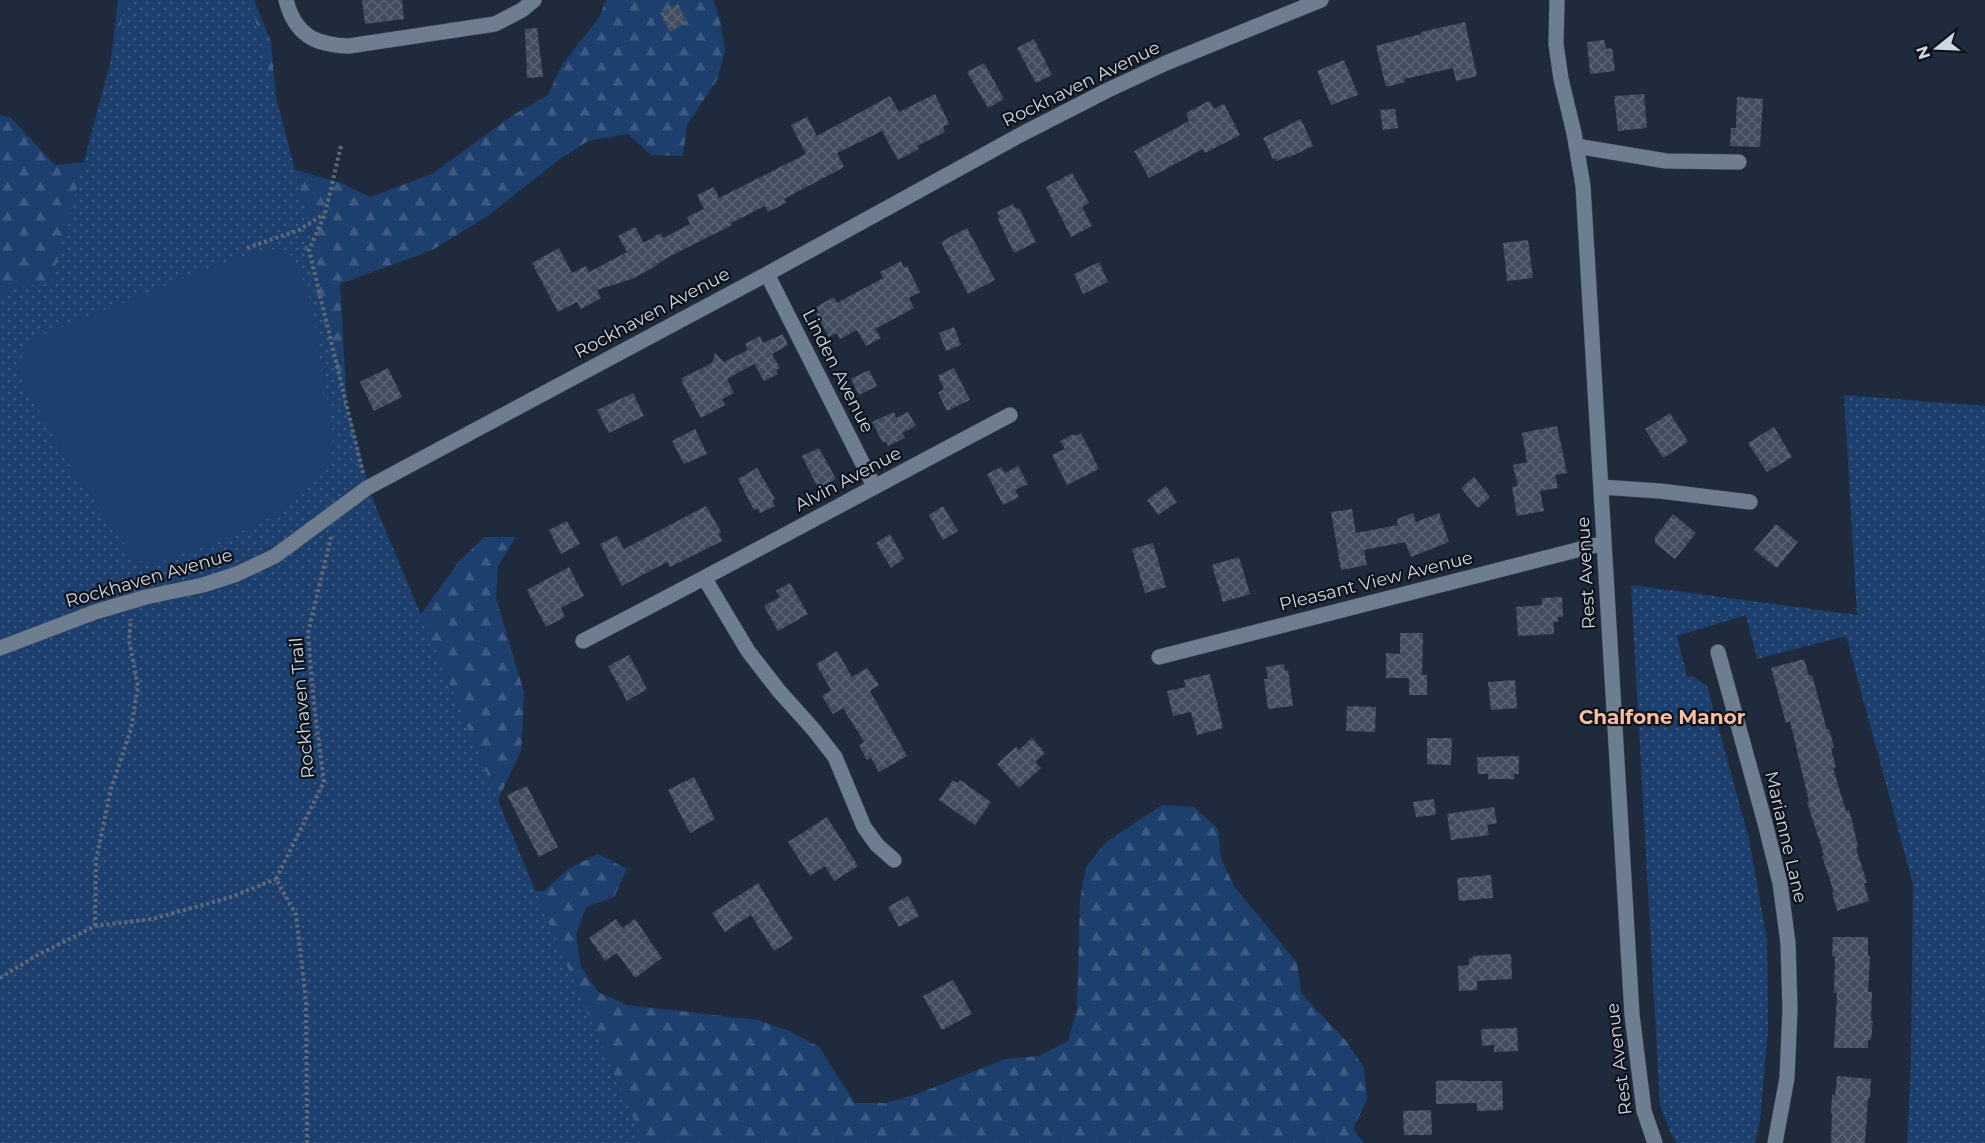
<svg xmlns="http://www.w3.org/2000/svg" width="1985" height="1143" viewBox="0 0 1985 1143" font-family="Montserrat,sans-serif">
	<defs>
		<pattern id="forest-firs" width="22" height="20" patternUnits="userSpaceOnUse" patternTransform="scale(1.5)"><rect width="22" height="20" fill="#1d3f6d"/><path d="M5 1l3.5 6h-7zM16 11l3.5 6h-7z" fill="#3d5a82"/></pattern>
		<pattern id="park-dots" width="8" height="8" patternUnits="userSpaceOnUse" patternTransform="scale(1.5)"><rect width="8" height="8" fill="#1d3f6d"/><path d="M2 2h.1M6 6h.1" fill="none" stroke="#3d5a82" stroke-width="1.8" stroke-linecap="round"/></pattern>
		<pattern id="building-cross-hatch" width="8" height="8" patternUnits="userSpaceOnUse" patternTransform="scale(1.5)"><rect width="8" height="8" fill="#404d60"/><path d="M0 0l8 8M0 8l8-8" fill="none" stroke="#5b6677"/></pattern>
	</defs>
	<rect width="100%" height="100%" fill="#1f2b3c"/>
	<!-- forest -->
	<path fill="url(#forest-firs)" d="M118 0H254L271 42 282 166 341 183 370 197 432 174 513 115 548 95 562 65 600 16 606 0H713L720 20 725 51 717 80 687 125 683 156 651 155 628 134 588 141 561 158 488 216 432 250 340 284 351 474 0 631V115L11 118 55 165 86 162 102 133Z
		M485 537H516L498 566 496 598 524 692 521 751 494 808 514 892 544 891 568 869 598 854 627 869 614 897 586 907 576 935 581 967 598 992 627 1005 758 1020 789 1031 819 1047 855 1103H886L917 1094 1006 1059 1039 1056 1068 1041 1077 1010 1080 899 1086 867 1106 842 1162 805 1194 807 1218 829 1221 859 1234 886 1297 963 1301 993 1346 1041 1364 1068 1367 1099 1353 1129 1364 1143H0L391 606 421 614 460 560Z"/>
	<!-- park -->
	<path fill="url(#park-dots)" d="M127 0H250L314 241 303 248 373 500 558 945 644 1143H0V294L52 280Z
		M1844 395 1985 406V1143H1907L1911 1066 1913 884 1846 636 1757 659 1746 615 1677 636 1687 677 1692 676 1707 686 1749 839 1767 941 1768 1030 1760 1120 1755 1143H1677L1671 1134 1660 1105 1631 585 1857 615Z"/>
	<!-- garden -->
	<path fill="#1d3f6d" d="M275 249 289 252C312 286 315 326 321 365 324 382 337 443 332 455 330 459 327 464 325 467 290 522 219 539 162 562L146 564 132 556 72 469 18 374 29 340 222 263Z"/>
	<!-- building -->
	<path fill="url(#building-cross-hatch)" d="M362 0H402L404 19 365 24Z
		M678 4 687 22 670 32 660 13Z
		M1465 22 1477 76 1456 81 1453 68 1404 79 1405 82 1386 87 1376 46 1421 34V32Z
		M537 28 543 77 527 78 525 29Z
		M1034 39 1052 75 1036 83 1017 48Z
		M1604 40 1606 49 1612 48 1615 71 1590 74 1587 42Z
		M1344 60 1358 95 1331 105 1317 71Z
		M984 63 1004 99 988 108 967 72Z
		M935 94 949 124 943 127 945 132 917 146 919 149 898 160 882 131 837 153 844 167 784 199 786 203 768 212 765 206 731 223 732 225 672 255 657 264 658 265 632 279 597 290 601 298 581 309 577 302 558 312 532 263 559 248 572 273 586 266 589 272 627 252 618 236 635 227 644 243 660 233 663 238 690 224 687 217 704 209 697 195 714 187 719 198 806 154 791 125 807 117 817 136 890 96 899 112Z
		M1644 94 1647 128 1618 131 1614 96Z
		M1737 97 1763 99 1760 147 1730 146 1731 128H1736Z
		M1209 101 1214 109 1224 104 1240 135 1205 153 1203 149 1149 178 1134 151 1189 121 1186 113Z
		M1395 109 1398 128 1383 130 1380 110Z
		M1301 119 1313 146 1288 158 1287 156 1277 161 1276 158 1273 159 1263 138Z
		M1072 173 1089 203 1082 207 1092 226 1071 237 1046 187Z
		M1013 204 1016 209 1019 208 1036 242 1014 253 998 219 1000 218 997 212Z
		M967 228 995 280 968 294 941 242Z
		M1528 240 1533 278 1507 281 1503 243Z
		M901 261 904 268 907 266 920 292 909 298 914 308 875 329 881 338 866 346 857 330 840 339 837 333 829 337 816 314 819 312 816 307 834 297 837 303 883 278 880 272Z
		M1099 262 1108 282 1083 294 1074 274Z
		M954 327 961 345 946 351 939 333Z
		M783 334 788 345 772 354 780 368 776 370 778 374 764 381 754 364 727 379 734 393 722 399 725 405 701 418 682 382 683 381 682 378 712 363 715 353 724 362 748 350 745 344 760 336 763 343Z
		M388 368 402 397 374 411 360 382Z
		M954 368 970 400 947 411 938 393 944 389 938 376Z
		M869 370 877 386 859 395 851 379Z
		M633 393 644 416 609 433 597 410Z
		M894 412 896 418 908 412 916 426 902 433 905 438 888 446 886 441 883 443 872 422Z
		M1670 413 1688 442 1663 458 1645 429Z
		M1557 426 1567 473 1555 475 1558 488 1540 491 1544 511 1517 516 1512 487 1518 486 1513 465 1527 462 1522 433Z
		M1774 427 1792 457 1767 472 1748 443Z
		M695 429 707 454 684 464 672 441Z
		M1081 433 1099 469 1067 485 1052 455 1065 449 1060 441 1074 434 1075 436Z
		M819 448 836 479 818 488 802 456Z
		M1018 466 1028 484 1015 490 1019 497 1003 505 987 474 1001 467 1005 473Z
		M757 468 775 499 772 500 775 506 760 513 758 509 754 510 738 479Z
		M1474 477 1490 497 1478 508 1461 488Z
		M1166 486 1177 502 1158 515 1147 500Z
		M706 506 721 532 719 534 722 541 670 567 667 562 622 586 600 544 617 536 624 549Z
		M943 506 958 531 943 540 929 515Z
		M1352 509 1356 533 1398 525 1397 519 1413 513 1416 522 1439 513 1449 542 1411 557 1405 542 1364 550 1367 565 1341 570 1331 512Z
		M1673 514 1696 533 1675 559 1655 543V537Z
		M567 521 580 544 561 554 549 530Z
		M1776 524 1798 542 1777 568 1754 550Z
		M890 534 904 559 891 568 876 543Z
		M1153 543 1166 587 1145 593 1132 549Z
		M1239 557 1250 594 1223 602 1212 565Z
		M569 567 584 596 561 608 565 617 546 627 527 590Z
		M790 583 808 614 778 631 764 606 780 597 776 591Z
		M1562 597 1563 617H1558V622H1554V634L1518 636 1516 607 1542 605V598Z
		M1400 633H1423L1422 675H1427V695H1409V678H1386V653L1400 654Z
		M837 651 852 677 867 668 879 685 870 691 907 756 879 772 871 758 867 760 859 745 864 742 843 708 833 714 822 696 831 690 816 664Z
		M629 655 647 689 627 701 608 666Z
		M1804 659 1809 676 1812 675 1827 730 1829 729 1834 747 1831 749 1836 767 1833 768 1846 811 1849 810 1854 829 1858 847 1856 848 1867 883H1864L1869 901 1837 911 1832 892H1834L1822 856 1824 855 1807 802H1809L1790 721 1786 723 1771 668Z
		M1284 664 1285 671 1288 670 1293 706 1268 709 1264 679H1268L1266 667Z
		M1210 674 1223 728 1197 735 1191 712 1173 716 1167 691 1186 687 1184 680Z
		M1515 680 1517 708 1491 710 1488 682Z
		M1347 706 1376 707 1375 732 1346 731Z
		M1032 738 1045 753 1035 762 1041 768 1019 788 997 764 1016 747 1019 750Z
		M1427 738H1452L1451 765 1427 764Z
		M1519 756V774H1514V779H1488V774H1478L1477 757Z
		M694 777 715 819 690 833 668 790Z
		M953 780 958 783 960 780 991 802 975 825 939 800Z
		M527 786 558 847 539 857 507 795Z
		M1434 799 1436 815 1416 817 1413 802Z
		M1494 807 1497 823 1487 825 1489 835 1451 840 1447 814Z
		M827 817 858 866 834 881 825 866 810 876 788 842Z
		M1491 875 1493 898 1459 901 1457 878Z
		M758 883 793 939 774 951 751 915 725 932 712 913Z
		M908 896 919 916 899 927 888 907Z
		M616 919 622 928 635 919 662 958 635 978 617 953 605 961 589 938Z
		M1833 937H1868V956H1870L1868 992H1872L1871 1021H1873L1871 1040H1868V1048H1834L1837 993H1834L1835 956H1832Z
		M1511 954 1512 979 1477 981V990L1459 991 1458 966 1469 965V958H1473V956Z
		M953 980 972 1014 942 1030 923 996Z
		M1517 1028 1518 1051 1494 1052V1045L1482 1046 1481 1029Z
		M1837 1076 1871 1079 1870 1098H1868L1865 1143H1831L1832 1114H1831L1832 1095H1835Z
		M1461 1080V1081H1502L1503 1110 1477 1111V1103L1436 1104V1081Z
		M1431 1110 1432 1135H1404L1403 1111Z"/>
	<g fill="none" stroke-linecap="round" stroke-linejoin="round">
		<defs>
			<path id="minor" d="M286 0C295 35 315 45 349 46L495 24 522 10 534 0
				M1557 0 1556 44 1561 79 1574 133 1583 186 1632 1015 1644 1111 1655 1143
				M1576 146 1666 161 1739 162
				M767 274 874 486
				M1601 487 1660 491 1750 502
				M705 579 748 651 779 691 814 730 835 757 864 827 877 845 894 860
				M583 641C726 568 867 490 1010 415
				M0 648 95 612 146 597 203 585 237 574 275 556 367 488 767 274 1020 135 1108 90 1166 63 1321 0
				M1718 652 1765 823 1780 883 1788 943 1790 1009 1787 1078 1775 1143
				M1159 657 1604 543"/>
		</defs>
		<!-- minor casing -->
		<use href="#minor" stroke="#3c4654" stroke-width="16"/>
		<!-- path -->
		<path stroke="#5f6978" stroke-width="4" stroke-dasharray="3 3" stroke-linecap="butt" d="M341 146 325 214 309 250 363 473
			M247 248 299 230 324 214
			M95 926 96 860 111 789 131 729 138 686 129 640 131 619
			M0 978 34 957 95 926 152 919 231 897 276 879
			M307 1143 306 1000 296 915 276 879 324 782 314 705 308 633 331 537"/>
		<!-- minor -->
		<use href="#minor" stroke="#6f7d91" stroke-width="15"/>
	</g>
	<g text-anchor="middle" stroke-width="4.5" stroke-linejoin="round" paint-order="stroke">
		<!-- street labels -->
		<g font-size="18" fill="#d0d8e3" stroke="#0e131b">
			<text transform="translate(1081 84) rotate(-26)" y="6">Rockhaven Avenue</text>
			<text transform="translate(652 313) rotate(-28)" y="6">Rockhaven Avenue</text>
			<text transform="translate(838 371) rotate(63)" y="6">Linden Avenue</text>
			<text transform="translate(848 479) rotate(-28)" y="6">Alvin Avenue</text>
			<text transform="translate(1586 573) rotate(-93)" y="6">Rest Avenue</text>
			<text transform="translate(149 578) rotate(-16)" y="6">Rockhaven Avenue</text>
			<text transform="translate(1376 581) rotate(-14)" y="6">Pleasant View Avenue</text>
			<text transform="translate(302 708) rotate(-95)" y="6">Rockhaven Trail</text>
			<text transform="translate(1786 837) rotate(77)" y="6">Marianne Lane</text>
			<text transform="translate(1619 1059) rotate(-97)" y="6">Rest Avenue</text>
		</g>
		<!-- neighbourhood labels -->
		<g font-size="20" font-weight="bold" fill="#fabea1" stroke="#0e131b">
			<text x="1662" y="724">Chalfone Manor</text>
		</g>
	</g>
	<!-- north arrow -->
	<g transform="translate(1937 48) rotate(252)" stroke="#0e131b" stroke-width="4.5" paint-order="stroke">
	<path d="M0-4.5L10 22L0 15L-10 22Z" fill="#d0d8e3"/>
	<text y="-9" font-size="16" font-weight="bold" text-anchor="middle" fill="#d0d8e3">N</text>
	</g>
</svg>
